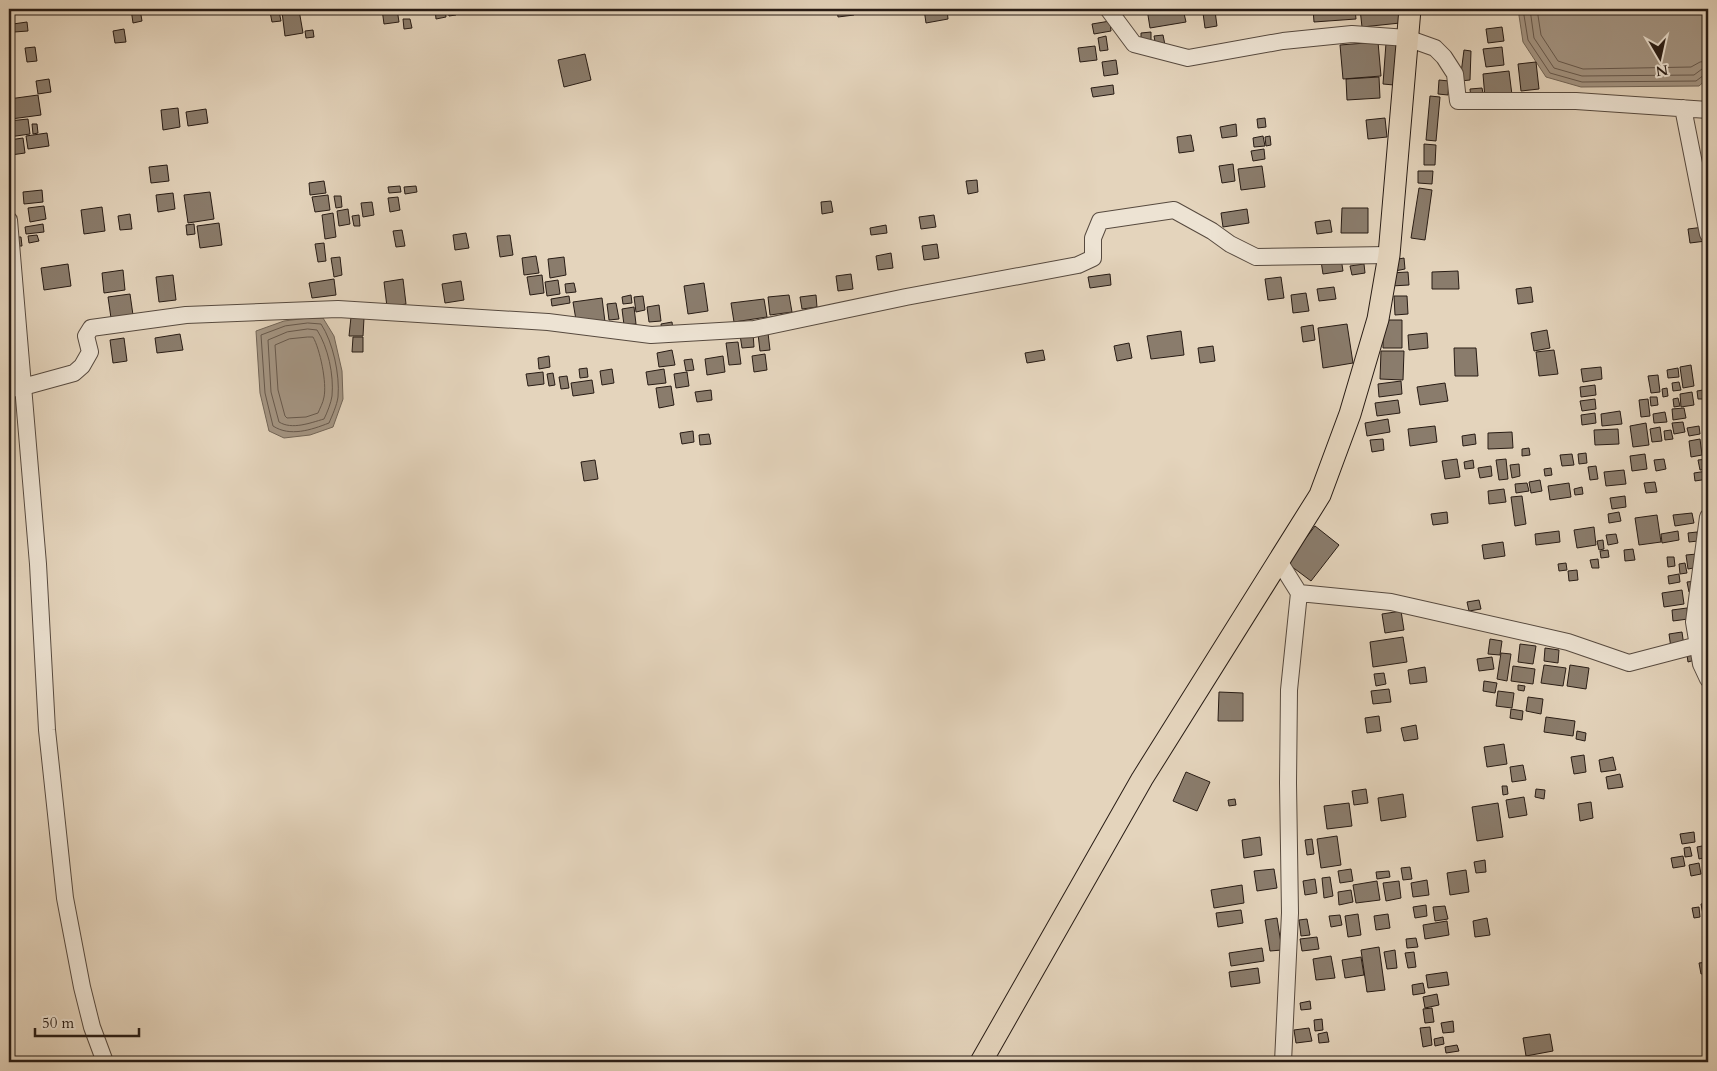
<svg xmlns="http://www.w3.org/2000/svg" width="1717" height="1071" viewBox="0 0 1717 1071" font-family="Cardo,serif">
	<rect width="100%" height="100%" fill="#e4d4bc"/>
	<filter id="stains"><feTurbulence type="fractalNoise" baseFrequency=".004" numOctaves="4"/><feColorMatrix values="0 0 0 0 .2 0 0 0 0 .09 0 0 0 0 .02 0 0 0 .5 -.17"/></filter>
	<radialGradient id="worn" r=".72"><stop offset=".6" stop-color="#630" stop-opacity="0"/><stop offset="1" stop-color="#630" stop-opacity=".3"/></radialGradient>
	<!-- water -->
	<path fill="#a49583" stroke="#726557" d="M1518 9H1708V78L1699 86 1581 87 1546 77 1523 42Z
		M308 318H323L334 336 342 371 343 399 333 427 310 435 284 438 269 431 260 393 256 331 284 321Z"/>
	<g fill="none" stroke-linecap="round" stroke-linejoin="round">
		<!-- shore -->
		<path stroke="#66584c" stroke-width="1" d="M1523 9 1528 40 1550 73 1582 82 1696 81 1704 75H1708
			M1530 9 1534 38 1554 68 1582 76 1694 75 1702 69 1708 68
			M1537 9 1541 35 1558 61 1583 69 1691 67 1700 62 1708 61
			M308 323 321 324C333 342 340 375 338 397 337 405 332 416 329 423 311 430 290 437 273 426L265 393 261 335 285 326Z
			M308 329 317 330C328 347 334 375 332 396 331 403 327 413 324 419 310 423 292 430 279 422L271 392 268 340 287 332Z
			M308 337H313C320 349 327 383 324 397 323 403 320 408 318 413L306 417 287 418 285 416 278 390 275 345 289 339Z"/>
	</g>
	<!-- building -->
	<path fill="#8a7c6c" stroke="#281c15" d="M131 9H140L142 21 133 23Z
		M382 9H397L399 22 384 24Z
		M435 9H445L446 17 436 19Z
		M448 9H456V15L449 16Z
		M837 9H853L854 15 838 17Z
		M891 9H906V10L892 12Z
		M910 9H919L920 12 910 13Z
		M924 9H947L948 19 926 23Z
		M1147 9H1183L1186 22 1150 28Z
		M1313 9H1355L1356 19 1314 22Z
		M1360 9H1399L1400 23 1362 27Z
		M299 10 303 33 285 36 282 12Z
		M279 11 281 21 272 22 270 12Z
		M1215 11 1217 26 1205 28 1203 13Z
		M403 19H410L412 28 404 29Z
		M1110 21 1111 31 1094 34 1092 24Z
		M27 22 28 31 14 32 13 24Z
		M1502 27 1504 41 1488 43 1486 29Z
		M124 29 126 42 115 43 113 31Z
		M313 30 314 37 306 38 305 31Z
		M1151 32V40H1141V33Z
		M1163 35 1165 45 1156 47 1154 36Z
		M1106 36 1108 50 1100 51 1098 38Z
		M1378 42 1381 76 1343 79 1340 45Z
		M1386 43 1397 44 1394 85 1383 84Z
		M1095 46 1097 60 1080 62 1078 48Z
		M35 47 37 61 27 62 25 48Z
		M1502 47 1504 65 1486 67 1483 49Z
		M1464 50 1471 51 1470 80 1460 81Z
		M585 54 591 80 564 87 558 60Z
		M1116 60 1118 74 1104 76 1102 62Z
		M1536 62 1539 89 1521 91 1518 64Z
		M1509 71 1512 95 1485 98 1483 74Z
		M1379 77 1380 98 1347 100 1346 79Z
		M49 79 51 92 38 94 36 81Z
		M1439 80 1449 81 1448 95 1438 94Z
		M1113 85 1114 94 1093 97 1091 88Z
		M1482 88 1484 98 1471 99 1470 89Z
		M38 95 41 115 11 119 9 99Z
		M1430 96 1440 97 1436 141 1426 140Z
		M178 108 180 127 163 130 161 110Z
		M206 109 208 123 188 126 186 112Z
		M1265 118 1266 127 1258 128 1257 119Z
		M1385 118 1387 137 1368 139 1366 120Z
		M28 119 30 134 9 137V121Z
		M32 124H37L38 133 33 134Z
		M1236 124 1237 136 1222 138 1220 127Z
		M47 133 49 146 28 149 26 136Z
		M1191 135 1194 151 1179 153 1177 137Z
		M1263 136 1265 146 1254 147 1253 138Z
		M1270 136 1271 145 1266 146 1265 137Z
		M23 138 25 153 11 155 9 140Z
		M1424 144 1436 145 1435 165H1424Z
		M1264 149 1265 159 1253 161 1251 151Z
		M1233 164 1235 181 1222 183 1219 166Z
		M167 165 169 181 151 183 149 167Z
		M1262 166 1265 187 1241 190 1238 169Z
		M1418 171H1433L1432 184 1418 183Z
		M977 180 978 192 968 194 966 181Z
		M324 181 326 193 310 195 309 183Z
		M400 186 401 192 389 193 388 187Z
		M416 186 417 192 405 194 404 187Z
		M1419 188 1432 190 1425 240 1411 238Z
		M42 190 43 202 24 204 23 192Z
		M210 192 214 219 188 223 184 195Z
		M173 193 175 209 158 212 156 195Z
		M328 195 330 210 315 212 312 197Z
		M334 196H341L342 207 336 208Z
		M398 197 400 210 390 212 388 198Z
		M831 201 833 212 822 214 821 202Z
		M372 202 374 215 363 217 361 203Z
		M44 206 46 219 30 222 28 208Z
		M102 207 105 231 84 234 81 210Z
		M1342 208H1368V233H1341Z
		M348 209 350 224 339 226 337 211Z
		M1247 209 1249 223 1223 227 1221 213Z
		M333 213 336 237 325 239 322 215Z
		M130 214 132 229 120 230 118 216Z
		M359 215 360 226H354L352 216Z
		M934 215 936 227 921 229 919 217Z
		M1330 220 1332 232 1317 234 1315 222Z
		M219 223 222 245 200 248 197 226Z
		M43 224 44 232 26 234 25 227Z
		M194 224 195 234 187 235 186 225Z
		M886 225 887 233 871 235 870 228Z
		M1704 227 1706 241 1690 243 1688 229Z
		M402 230 405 246 396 247 393 231Z
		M466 233 469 248 455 250 453 235Z
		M37 235 39 241 29 243 28 236Z
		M510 235 513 255 500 257 497 236Z
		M17 237H21L22 246H18Z
		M324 243 326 261 318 262 315 244Z
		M937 244 939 258 924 260 922 246Z
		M891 253 893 268 878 270 876 256Z
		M536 256 539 273 524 275 522 258Z
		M340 257 342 275 334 277 331 258Z
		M564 257 566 275 550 278 548 259Z
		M1341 258 1343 271 1323 274 1321 261Z
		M1404 258 1405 269 1395 271 1393 260Z
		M68 264 71 286 44 290 41 268Z
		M1364 264 1365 273 1352 275 1350 266Z
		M123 270 125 290 104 293 102 273Z
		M1458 271 1459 289H1432V272Z
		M1408 272 1409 285 1391 286 1390 273Z
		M851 274 853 289 838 291 836 276Z
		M1110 274 1111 285 1090 288 1088 277Z
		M173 275 176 300 159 302 156 277Z
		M542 275 544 293 530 295 527 277Z
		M1281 277 1284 298 1268 300 1265 279Z
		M334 279 336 295 312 298 309 283Z
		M403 279 406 304 387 307 384 282Z
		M558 280 560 294 547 296 545 282Z
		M461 281 464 300 445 303 442 284Z
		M574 283 576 292 566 293 565 284Z
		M704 283 708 311 688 314 684 286Z
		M1334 287 1336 299 1319 301 1317 289Z
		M1531 287 1533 302 1518 304 1516 289Z
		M1306 293 1309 311 1293 313 1291 295Z
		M130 294 133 315 111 318 108 297Z
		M631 295 632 303 623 304 622 297Z
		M789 295 792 312 770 315 768 297Z
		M816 295 817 307 802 309 800 297Z
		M569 296 570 303 552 306 551 299Z
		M643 296 645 310 636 312 634 297Z
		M1394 296H1407L1408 314 1395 315Z
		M602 298 605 322 577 326 573 302Z
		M764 299 767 317 734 322 731 303Z
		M616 303 619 319 609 320 607 304Z
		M659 305 661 321 649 322 647 307Z
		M634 307 636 324 624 325 622 309Z
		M351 317 364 318 363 336H349Z
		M1383 320H1402V348H1383Z
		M672 322 673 330 662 331 661 324Z
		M1347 324 1353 363 1323 368 1318 328Z
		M1313 325 1315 340 1303 342 1301 327Z
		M1547 330 1550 348 1534 351 1531 333Z
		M1181 331 1184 355 1151 359 1147 336Z
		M753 333 754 347 742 348 740 335Z
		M768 333 770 350 760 351 758 334Z
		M1427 333 1428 348 1409 350 1408 335Z
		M180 334 183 350 157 353 155 338Z
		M353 337H363V352H352Z
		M124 338 127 361 113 363 110 340Z
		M738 342 741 364 729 365 726 343Z
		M1129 343 1132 358 1117 361 1114 346Z
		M1213 346 1215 361 1200 363 1198 348Z
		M1454 348H1476L1478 376H1455Z
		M672 350 675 365 659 367 657 353Z
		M1043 350 1045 360 1027 363 1025 353Z
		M1554 350 1558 374 1539 376 1536 352Z
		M1381 351H1404L1403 380 1380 379Z
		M765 354 767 370 754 372 752 356Z
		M549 356 550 367 539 369 538 358Z
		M723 356 725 372 707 375 705 359Z
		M692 359 694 370 686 371 684 360Z
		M1691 365 1694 386 1683 388 1680 367Z
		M1601 367 1602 379 1583 382 1581 369Z
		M587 368 588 377 580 378 579 369Z
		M1678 368 1679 377 1668 378 1667 370Z
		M612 369 614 383 602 385 600 371Z
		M664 369 666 383 648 385 646 372Z
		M543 372 544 384 528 386 526 374Z
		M687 372 689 386 676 388 674 374Z
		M553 373 555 385 549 386 547 374Z
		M1658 375 1660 392 1651 393 1648 376Z
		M567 376 569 388 561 389 559 377Z
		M592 380 594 393 573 396 571 383Z
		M1401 381 1402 394 1379 397 1378 384Z
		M1679 382 1681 390 1673 391 1672 383Z
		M1445 383 1448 401 1420 405 1417 387Z
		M1595 385 1596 395 1581 397 1580 387Z
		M671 386 674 405 659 408 656 388Z
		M1667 388 1668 396 1663 397 1662 389Z
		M711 390 712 400 697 402 695 392Z
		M1703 390 1704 399H1698L1697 391Z
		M1692 392 1694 405 1681 407 1680 394Z
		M1650 397H1657L1658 405 1651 406Z
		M1678 398 1680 406 1674 407 1673 399Z
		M1595 399 1596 409 1582 411 1580 401Z
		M1648 399 1650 416 1641 417 1639 400Z
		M1398 400 1400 413 1377 416 1375 403Z
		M1684 408 1686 418 1673 420 1672 409Z
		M1620 411 1622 424 1602 426 1601 414Z
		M1665 412 1667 422 1654 423 1653 414Z
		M1595 413 1596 423 1582 425 1581 415Z
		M1388 419 1390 432 1367 436 1365 423Z
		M1683 422 1685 432 1674 434 1672 423Z
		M1646 423 1649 445 1633 447 1630 426Z
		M1435 426 1437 442 1410 446 1408 429Z
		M1699 426 1700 434 1689 436 1687 428Z
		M1660 427 1662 441 1652 442 1650 429Z
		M1618 429 1619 444 1595 445 1594 430Z
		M1671 430 1673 439 1665 440 1664 431Z
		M693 431 694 442 682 444 680 433Z
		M1512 432 1513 448 1488 449V433Z
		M709 434 711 444 700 445 699 435Z
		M1475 434 1476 444 1463 446 1462 436Z
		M1703 434H1708V450L1705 451Z
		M1383 439 1384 450 1372 452 1370 440Z
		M1700 439 1702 455 1691 457 1689 441Z
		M1529 448 1530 455 1522 456V449Z
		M1586 453 1587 463 1579 464 1578 454Z
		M1572 454 1574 465 1562 466 1560 455Z
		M1645 454 1647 469 1632 471 1630 456Z
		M1457 459 1460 477 1445 479 1442 461Z
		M1506 459 1508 479 1499 480 1496 460Z
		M1664 459 1666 469 1656 471 1654 460Z
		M1708 459V469L1700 470 1698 460Z
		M595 460 598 479 584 481 581 462Z
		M1473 460 1474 468 1465 469 1464 462Z
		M1519 464 1520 476 1512 478 1510 465Z
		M1491 466 1492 476 1480 478 1478 468Z
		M1596 466 1598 479 1590 480 1588 467Z
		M1551 468 1552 475 1545 476 1544 469Z
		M1624 470 1626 484 1606 486 1604 472Z
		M1707 471 1708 479 1695 481 1694 473Z
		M1540 480 1542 491 1531 493 1529 482Z
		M1655 482 1657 492 1646 493 1644 483Z
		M1527 483 1529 491 1516 493 1515 484Z
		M1569 483 1571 497 1550 500 1548 486Z
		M1582 487 1583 494 1575 495 1574 489Z
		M1504 489 1506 502 1489 504 1488 491Z
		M1522 496 1526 524 1515 526 1511 497Z
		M1625 496 1626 507 1612 509 1610 498Z
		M1447 512 1448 523 1433 525 1431 514Z
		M1619 512 1621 521 1609 523 1608 514Z
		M1692 513 1694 523 1675 526 1673 515Z
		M1657 515 1661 542 1639 545 1635 518Z
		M1315 526 1339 545 1311 581 1287 563Z
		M1594 527 1596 545 1577 548 1574 530Z
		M1559 531 1560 542 1536 545 1535 534Z
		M1678 531 1679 540 1662 543 1661 534Z
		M1697 532 1698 541 1689 542 1688 533Z
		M1616 534 1618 543 1608 545 1606 535Z
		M1603 540 1604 549 1599 550 1597 541Z
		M1503 542 1505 556 1484 559 1482 545Z
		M1633 549 1635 560 1625 561 1624 550Z
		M1608 550 1609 557 1601 558 1600 551Z
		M1697 554 1699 567 1688 569 1686 555Z
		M1667 557H1674L1675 566 1668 567Z
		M1598 559 1599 568H1592L1590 560Z
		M1566 563 1567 570 1559 571 1558 564Z
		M1685 563 1687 573 1680 574 1679 564Z
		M1577 570 1578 580 1569 581 1568 571Z
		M1679 574 1680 582 1669 584 1668 576Z
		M1696 581 1697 590 1689 592 1687 582Z
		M1682 590 1684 604 1664 607 1662 593Z
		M1479 600 1481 609 1469 611 1467 602Z
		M1687 608 1688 619 1673 621 1672 610Z
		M1401 611 1404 630 1385 633 1382 614Z
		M1682 632 1684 646 1671 648 1669 634Z
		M1403 637 1407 662 1373 667 1370 642Z
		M1490 639 1502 641 1500 655 1488 654Z
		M1520 644 1536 646 1533 664 1518 662Z
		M1545 648 1559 650 1558 663 1544 661Z
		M1501 653 1511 654 1507 681 1497 679Z
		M1694 653 1695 660 1688 662 1687 655Z
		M1492 657 1494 669 1479 671 1477 659Z
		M1544 665 1566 668 1563 686 1541 683Z
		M1570 665 1589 668 1586 689 1567 686Z
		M1513 666 1535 669 1533 684 1511 681Z
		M1425 667 1427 682 1410 684 1408 670Z
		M1384 673 1386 684 1376 686 1374 674Z
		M1484 681 1497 683 1495 693 1483 691Z
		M1518 685 1525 686 1524 691 1518 690Z
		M1389 689 1391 702 1373 704 1371 691Z
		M1498 691 1514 693 1512 708 1496 706Z
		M1219 692 1243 693V721H1218Z
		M1528 697 1543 699 1541 714 1526 711Z
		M1511 709 1523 711 1522 720 1510 718Z
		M1379 716 1381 731 1367 733 1365 718Z
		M1546 717 1575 721 1573 736 1544 732Z
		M1416 725 1418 739 1404 741 1401 728Z
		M1577 731 1586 733 1585 741 1576 739Z
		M1504 744 1507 764 1487 767 1484 747Z
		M1584 755 1586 772 1574 774 1571 757Z
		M1613 757 1616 770 1601 772 1599 760Z
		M1523 765 1526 780 1512 782 1510 767Z
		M1186 772 1210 782 1197 811 1173 801Z
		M1620 774 1623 787 1608 789 1606 777Z
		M1502 786H1507L1508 794 1503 795Z
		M1366 789 1368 803 1354 805 1352 791Z
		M1536 789 1545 790 1544 799 1535 797Z
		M1403 794 1406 817 1381 821 1378 798Z
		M1524 797 1527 815 1509 818 1506 800Z
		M1235 799 1236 805 1229 806 1228 800Z
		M1591 802 1593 818 1580 821 1578 804Z
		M1349 803 1352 826 1327 829 1324 806Z
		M1498 803 1503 837 1477 841 1472 807Z
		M1694 832 1695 842 1682 844 1680 834Z
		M1337 836 1341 865 1321 868 1317 839Z
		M1260 837 1262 855 1244 858 1242 840Z
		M1312 839 1314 854 1307 855 1305 840Z
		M1707 845 1708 857 1699 859 1697 847Z
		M1690 847 1692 856 1685 857 1684 848Z
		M1683 856 1685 866 1673 868 1671 858Z
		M1485 860 1486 872 1476 873 1474 862Z
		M1699 863 1701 874 1691 876 1689 865Z
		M1410 867 1412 879 1403 880 1401 868Z
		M1274 869 1277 888 1257 891 1254 871Z
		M1351 869 1353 881 1340 883 1338 871Z
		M1466 870 1469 892 1450 895 1447 873Z
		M1389 871 1390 877 1377 879 1376 872Z
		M1330 877 1333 896 1324 898 1322 878Z
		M1315 879 1317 893 1305 895 1303 881Z
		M1427 880 1429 895 1413 897 1411 883Z
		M1377 881 1380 900 1356 903 1353 885Z
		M1399 881 1401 898 1386 901 1383 883Z
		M1242 885 1244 903 1214 908 1211 890Z
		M1351 890 1353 902 1339 905 1338 892Z
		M1708 903V920H1704L1701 904Z
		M1426 905 1427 916 1415 918 1413 907Z
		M1445 906 1448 919 1435 921 1433 907Z
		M1699 907 1700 917 1694 918 1692 908Z
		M1241 910 1243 923 1218 927 1216 913Z
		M1358 914 1361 935 1348 937 1345 916Z
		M1388 914 1390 928 1376 930 1374 916Z
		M1340 915 1342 925 1331 927 1329 916Z
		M1277 918 1282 950 1270 951 1265 920Z
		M1487 918 1490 935 1475 937 1473 921Z
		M1307 919 1310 935 1301 936 1299 920Z
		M1447 921 1449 935 1425 939 1423 925Z
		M1317 937 1319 949 1302 951 1300 939Z
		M1416 938 1418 947 1407 948 1406 939Z
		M1379 947 1385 990 1367 992 1361 950Z
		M1262 948 1264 961 1231 966 1229 953Z
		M1395 950 1397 968 1387 969 1384 952Z
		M1414 952 1416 967 1408 968 1405 953Z
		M1331 956 1335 978 1316 980 1313 959Z
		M1361 957 1364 975 1345 978 1342 960Z
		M1708 962V973L1701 974 1699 963Z
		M1258 968 1260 983 1231 987 1229 972Z
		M1447 972 1449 985 1428 988 1426 975Z
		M1423 983 1425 993 1413 995 1412 985Z
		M1437 994 1439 1005 1425 1008 1423 997Z
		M1310 1001 1311 1009 1301 1010 1300 1003Z
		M1432 1008 1434 1022 1425 1023 1423 1009Z
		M1322 1019 1323 1030 1315 1031 1314 1020Z
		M1453 1021 1454 1032 1443 1033 1441 1023Z
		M1430 1027 1432 1045 1423 1047 1420 1028Z
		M1309 1028 1312 1041 1296 1043 1294 1030Z
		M1327 1032 1329 1042 1319 1043 1318 1034Z
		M1550 1034 1553 1051 1526 1056 1523 1038Z
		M1443 1037 1444 1044 1435 1046 1434 1039Z
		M1457 1045 1459 1051 1446 1053 1445 1047Z"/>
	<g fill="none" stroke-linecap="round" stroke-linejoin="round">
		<defs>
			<path id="minor" d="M1108 9 1134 44 1188 58 1283 41 1352 34 1407 38 1435 48 1444 57 1455 74 1458 101H1576L1708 110
				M1683 108 1708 234
				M9 220 38 564 47 730 65 898 82 987 92 1027 105 1062
				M9 389 23 387 74 373 82 366 90 352 86 336 91 328 186 315 338 309 548 322 651 335 754 329 906 297 1078 265 1093 258V238L1100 221 1174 210 1212 231 1230 244 1256 257 1389 255
				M1708 517 1694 622 1701 664 1708 679
				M1279 561 1299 593 1289 690 1288 783 1290 913 1283 1062
				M1299 593 1391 602 1568 642 1629 663 1698 645"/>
			<path id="major" d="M981 1062 1142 779 1320 495 1350 414 1378 319 1389 255 1410 9"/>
		</defs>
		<!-- minor casing -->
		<use href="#minor" stroke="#574a3f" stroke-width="18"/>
		<!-- major casing -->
		<use href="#major" stroke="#281c15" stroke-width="23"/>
		<!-- minor -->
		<use href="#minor" stroke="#ede3d3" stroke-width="16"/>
		<!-- major -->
		<use href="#major" stroke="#e4d4bc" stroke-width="21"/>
	</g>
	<!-- margin -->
	<rect width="1717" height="1071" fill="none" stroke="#e4d4bc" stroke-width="30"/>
	<rect x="10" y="10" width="1697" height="1051" fill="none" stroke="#281c15" stroke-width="2.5"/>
	<rect x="15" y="15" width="1687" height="1041" fill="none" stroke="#281c15"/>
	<!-- north arrow -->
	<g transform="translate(1660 58) rotate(171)" stroke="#ede3d3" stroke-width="4" paint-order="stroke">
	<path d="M0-4L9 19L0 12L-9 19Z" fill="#281c15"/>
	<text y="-8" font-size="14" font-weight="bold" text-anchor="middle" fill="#281c15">N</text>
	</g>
	<!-- scale -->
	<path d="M35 1028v8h104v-8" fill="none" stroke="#281c15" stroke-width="2.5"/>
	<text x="42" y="1028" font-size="15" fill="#281c15" stroke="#ede3d3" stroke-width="4" paint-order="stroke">50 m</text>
	<rect width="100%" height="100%" filter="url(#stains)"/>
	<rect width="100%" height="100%" fill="url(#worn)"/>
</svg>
